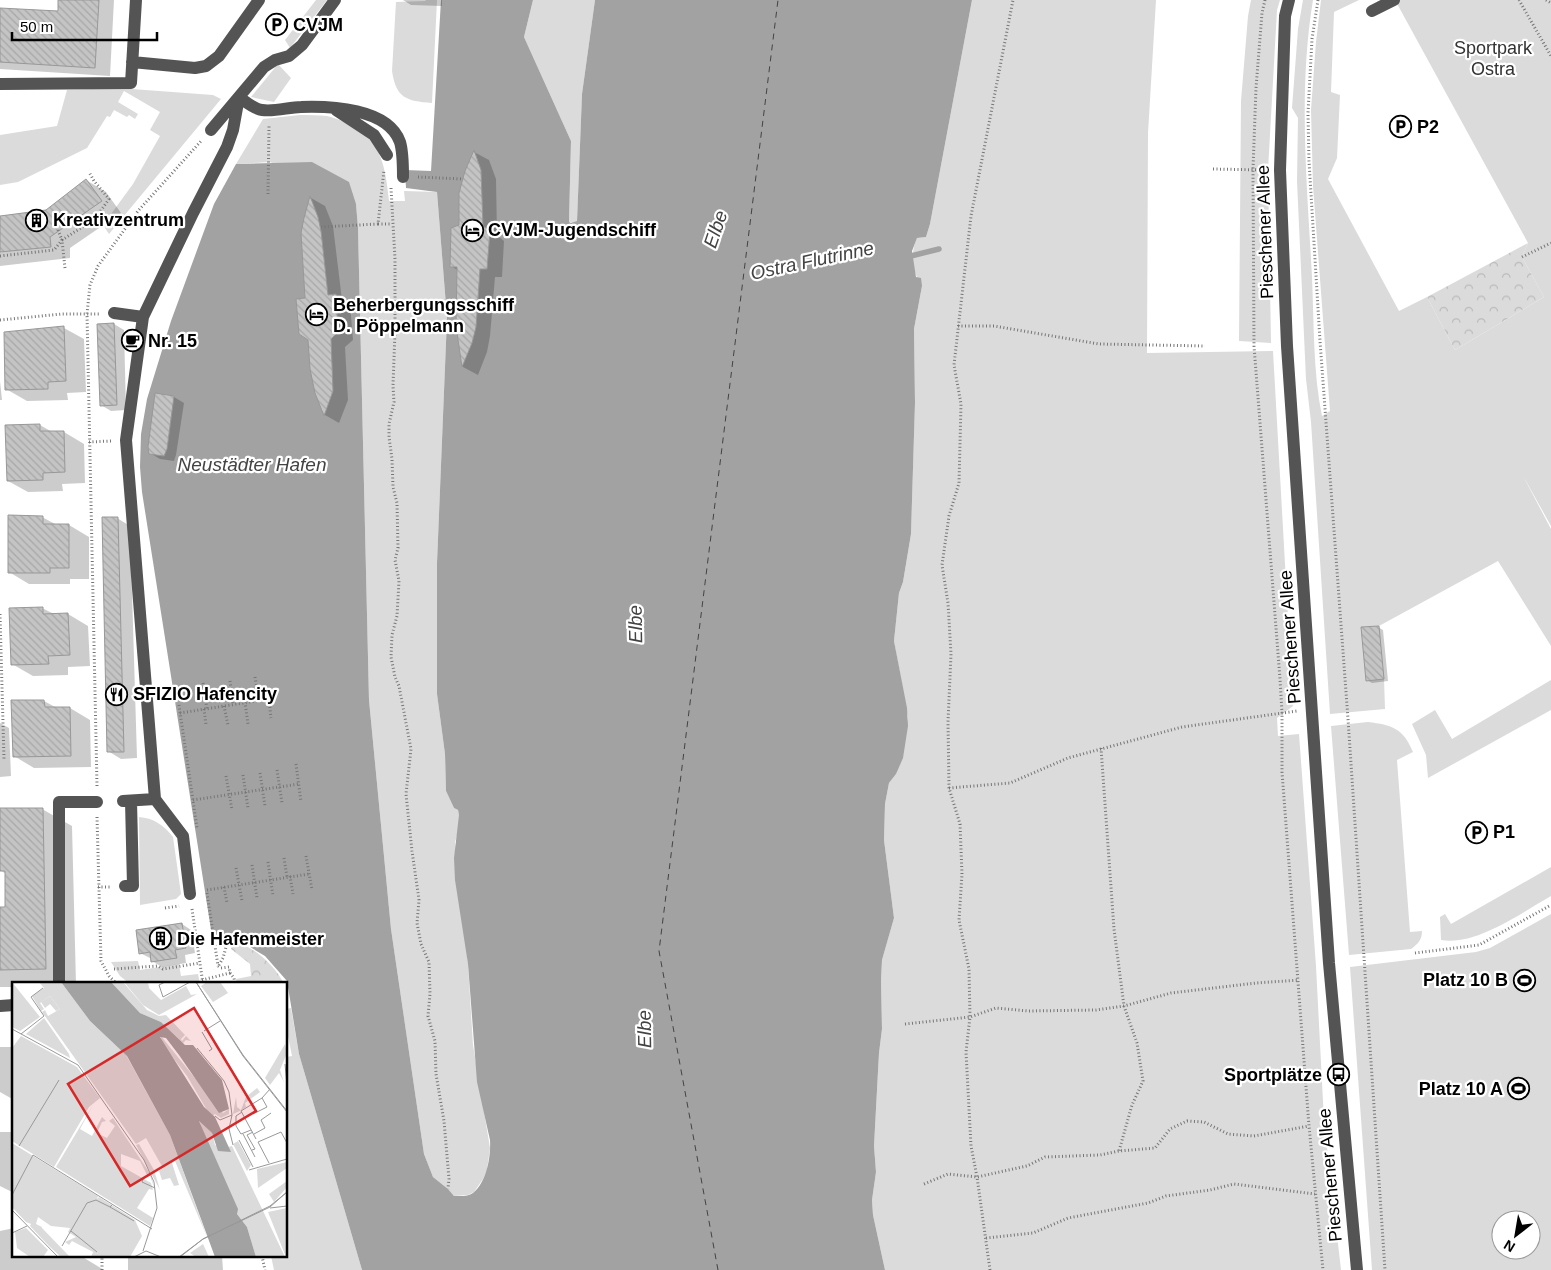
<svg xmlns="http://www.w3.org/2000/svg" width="1551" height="1270" viewBox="0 0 1551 1270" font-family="Helvetica,sans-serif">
	<defs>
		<pattern id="forest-crowns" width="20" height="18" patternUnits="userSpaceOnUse" patternTransform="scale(1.25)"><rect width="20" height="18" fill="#dbdbdb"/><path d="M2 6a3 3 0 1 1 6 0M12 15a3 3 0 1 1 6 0" fill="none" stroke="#bababa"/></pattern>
		<pattern id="building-back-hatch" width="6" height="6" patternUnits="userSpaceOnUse" patternTransform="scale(1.25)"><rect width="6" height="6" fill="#c4c4c4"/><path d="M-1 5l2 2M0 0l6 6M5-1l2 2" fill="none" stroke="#a7a7a7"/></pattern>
	</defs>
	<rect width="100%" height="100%" fill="#fff"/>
	<!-- green -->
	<path fill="#dbdbdb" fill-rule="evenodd" d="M316 0H327L290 48 285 40Z
		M426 0H437L432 103C406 101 396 98 392 71L396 2 425 1Z
		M533 0H595L582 94 577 221 573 223 569 222 571 141 524 37Z
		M972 0H1156L1148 133 1147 353 1273 351 1293 706 1277 718 1278 736 1299 734 1316 966 1324 1121 1341 1270H885L873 1215 872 1200 876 1172 874 1146 879 1053 882 1029 881 981 882 960 894 918 884 840 885 804 889 783 896 774 908 718 894 641 899 593 903 582 911 534 915 403 914 329 922 286C912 273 910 252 917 238L926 237 930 224Z
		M1251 0H1280L1277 10 1268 170 1271 343 1239 341 1241 101 1248 16Z
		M1303 0H1313C1298 91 1307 184 1312 277 1314 322 1313 373 1322 416L1330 411 1313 186 1311 110 1316 42 1321 0H1359L1334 12 1331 92 1340 95 1337 158 1328 179 1399 311 1427 297 1455 350 1544 297 1522 257 1528 243 1395 0H1551V526L1522 474 1551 529V646L1498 561 1379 626 1361 627 1367 681 1384 679 1385 709 1330 714 1311 422 1306 379 1297 181 1298 118 1292 108 1298 29Z
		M278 64 291 78 274 102 251 97Z
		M118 88 213 95 221 99 109 234 103 225 133 184 160 136 150 130 160 112 124 91 118 102 138 114 135 119 129 115 127 117 114 110 110 117 107 116 87 148 18 182 0 185V135L57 126 67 90Z
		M300 115C309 115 318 115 327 116 332 117 337 119 342 121 381 136 385 164 389 201H405L404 191 437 192 447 318 437 563V694L445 754 446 791 454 808 458 810C461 820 459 831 455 842L468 964 473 1045 490 1148 487 1170 483 1179 474 1192 468 1195 454 1196 448 1189 433 1177 424 1154 391 929 369 700 358 228 356 204 270 162 236 164 263 119Z
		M1551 680V710L1428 778 1426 755 1412 724 1435 710 1452 739Z
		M1368 722C1392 725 1403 728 1413 752L1397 760 1410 932 1422 931C1422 940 1418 944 1411 949L1349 955 1331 726Z
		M139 817C153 818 164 825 173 837L181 894 176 899 140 905Z
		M1551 867V896C1521 913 1476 946 1441 940L1440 917 1445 914 1451 924Z
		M1551 914V1270H1372L1350 967 1476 952 1490 948ZM1501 1220H1531V1250H1501Z
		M138 961 140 970 179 964 181 976 198 974 200 984H130L120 976 111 962Z
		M291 1008 299 1054 362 1270H274L271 1256H286V1057L292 1056 288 1036H286V1009Z"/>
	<!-- forest -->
	<path fill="url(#forest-crowns)" d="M1528 243 1522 257 1544 297 1455 350 1427 297Z
		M233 941C253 946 275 965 284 984H237L236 979 251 976 250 964 231 949Z"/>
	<!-- water -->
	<path fill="#a2a2a2" d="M441 0H533L524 37 571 141 569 222 571 223 577 221 582 94 595 0H972L930 224 926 237 917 238 912 251 916 277 921 278 922 286 914 329 915 403 911 534 903 582 899 593 894 641 907 708 908 726 903 758 896 774 889 783 885 804 884 840 894 918 882 960 881 981 882 1029 879 1053 874 1146 876 1172 872 1200 873 1215 885 1270H362L299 1054 287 981 265 956 240 941 216 935 212 936 142 492 140 467 141 434 147 399 171 321 214 204 236 164 312 162 349 182 356 204 358 228 369 700 391 929 424 1154 433 1177 448 1189 454 1196C460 1196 468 1197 473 1193 487 1182 491 1156 490 1140L477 1082 468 964 455 880 454 858 459 815 458 810 454 808 446 791 445 754 437 694V563L447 318 437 192 406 188 405 170 431 171Z"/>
	<!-- shadow -->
	<path fill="#0003" d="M60 0H114L110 76 0 69V9L59 13Z
		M403 0H442V6L411 5Z
		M474 152 489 160 496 179 497 235 504 241 502 277H495L490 336 487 352 478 375 463 367 457 326 459 271 451 266Z
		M86 180 106 192 121 213 70 248V258L0 266V216L46 211Z
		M311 198 325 206 333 226 342 300 350 304 353 340 345 347 348 400 339 423 325 415 316 393 307 299 305 218Z
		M114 324 124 330 126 410 111 411 101 405Z
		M64 328 84 339 86 392 67 393 68 400 27 401 6 389 5 333Z
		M0 381 2 400H0Z
		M174 397 184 403 176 455 174 461 160 459 150 453Z
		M40 425 52 432H64L84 444 85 483 62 484 63 491 28 492 8 481Z
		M42 517 57 525H69L89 537V579H70V584H29L9 572Z
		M117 518 130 526 137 758 121 759 108 751Z
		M42 608 54 614H68L88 626 90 666 68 667V675L33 676 12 664Z
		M1378 627 1383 630 1388 681 1372 683 1367 680Z
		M44 701 57 708H70L90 720 91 767 34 768 14 756Z
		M0 723 9 728 11 776 0 777Z
		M42 809 72 826 76 984H14V987H0V934L7 908 6 874 0 870V810Z
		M182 924 191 930 195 953 185 955 186 963 162 967 152 961V959L140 953Z
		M0 1047H14V1100L0 1092Z
		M0 1132H14V1193L0 1186Z
		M14 1228V1256H81L104 1270H0V1231Z
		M128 1256H222L223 1270H128Z"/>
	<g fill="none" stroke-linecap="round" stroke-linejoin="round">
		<!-- stream -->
		<path stroke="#a2a2a2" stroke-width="5.5" d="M907 257 939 249"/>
		<!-- ferry -->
		<path stroke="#434343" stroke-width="1" stroke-dasharray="6 5" stroke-linecap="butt" d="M718 1270 659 951 778 0"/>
	</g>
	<!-- building -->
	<path fill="url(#building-back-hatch)" stroke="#989898" d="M58 0H99L95 68 0 62V8L58 11Z
		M474 150 481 170 483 226 490 231 487 269H480L476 327 472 343 462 367 456 326 457 267H450L451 228 459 225V193L465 171Z
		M86 179 102 201 50 237 51 247 0 252V216L46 210Z
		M310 196 318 217 321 231 328 295 336 294 338 332 331 339 333 391 324 416 315 393 310 369 308 340 299 334 296 299 305 298 301 233 304 218Z
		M114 323 117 405 100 406 97 324Z
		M64 326 66 381 48 382V389L5 390 4 332Z
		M155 393 174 396 167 449 164 456 149 454 148 447Z
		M40 424V431H64L65 472 43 473V480L7 481 5 425Z
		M8 515 43 516V524H69V568H50V573H8Z
		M102 517H118L124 752H107Z
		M43 607V614L68 613 70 655 48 656 49 664 11 665 9 608Z
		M1379 626 1384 679 1366 681 1361 627Z
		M11 700H44L45 707H70L71 756 13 757Z
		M0 808H43L46 969 0 970V907H5V871H0Z
		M182 923 186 948 175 950 177 958 151 962 150 952 139 954 136 930Z"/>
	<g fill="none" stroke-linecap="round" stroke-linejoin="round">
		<!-- path -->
		<path stroke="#767676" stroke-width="3" stroke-dasharray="1 2.5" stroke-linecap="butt" d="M1265 0 1262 13 1256 88 1253 169 1254 346 1280 679 1282 712V772L1309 1126 1323 1270
			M1318 0 1312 39 1308 113 1309 161 1320 341 1348 719 1385 1270
			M1519 0 1551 56
			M1546 0 1551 3
			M1213 169 1265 170
			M418 177 463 179
			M391 188 395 259V331L393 386 394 402 389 424V437L392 459 393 487 397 503 398 548 395 560 399 581 397 616 392 635 391 657 395 677 399 686 411 749 406 794 412 851 419 900 417 923 421 944 429 962 430 994 428 1016 435 1041 436 1074 444 1121 449 1179 448 1189
			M268 194 269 126
			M378 224H392
			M321 227 378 224 384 170
			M0 256 54 250 62 240 58 230
			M1522 257 1551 243
			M65 268 62 240 95 219 109 199 94 181 89 172
			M0 320 62 314H99
			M958 326H994L1099 344 1205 346
			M89 442 111 441
			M0 614 4 759
			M255 677 259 700
			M230 681 233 704
			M203 683 207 709
			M245 702 248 724
			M179 705 197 828
			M224 706 228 725
			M204 709 206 725
			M180 713 269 699 271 718
			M1101 748 1114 929 1124 1006 1137 1043 1143 1081 1132 1105 1119 1151
			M296 764 301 802
			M277 770 282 803
			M260 773 265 806
			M243 775 248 808
			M226 776 232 810
			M97 786 87 314 90 285 98 266 138 211 202 140
			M949 788 1010 783 1068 758 1182 727 1297 711
			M193 800 299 784
			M97 817 101 961 109 976 117 984
			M306 856 312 890
			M284 858 287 877
			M268 862 273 896
			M252 865 257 898
			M236 868 242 901
			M290 876 293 894
			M98 887H110
			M224 887 227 903
			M207 890 309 874
			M207 893 218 966
			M165 908 179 906
			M192 909 203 984
			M1415 953 1479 945 1551 905
			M219 965 223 958 228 940
			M114 969 158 966 163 969 200 963
			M230 973 234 978 235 984
			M202 980 230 973 229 967 221 968 218 966
			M905 1024 970 1017 996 1008 1028 1011 1096 1010 1124 1006 1171 993 1256 983 1299 980
			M924 1184 948 1174 977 1177 1027 1166 1045 1157 1100 1155 1119 1151 1155 1148 1170 1129 1187 1121 1204 1122 1228 1134 1254 1136 1309 1126
			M986 1238 1033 1233 1068 1218 1148 1203 1166 1196 1210 1190 1234 1184 1315 1194
			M262 1256 265 1270
			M102 1270V1256
			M990 1270 977 1177 971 1146 966 1052 970 1017 969 969 959 920 962 874 960 824 949 788 948 722 951 654 948 603 942 565 949 516 959 483 961 404 954 365 971 216 1013 0"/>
		<!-- minor -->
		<path stroke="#545454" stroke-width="12" d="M1289 0 1285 16 1280 170 1287 346 1329 963 1357 1270
			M1372 11 1394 0
			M132 62 195 68 206 66 219 56 259 0
			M0 84 131 83 136 0
			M336 110 374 135 387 155
			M211 130 264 67 275 60 289 56 302 45 335 0
			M114 313 143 317
			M123 801 155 799
			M125 886H133L131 801
			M190 894 183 836 155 799 126 440 143 317 193 213 227 147 233 130 239 97C246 102 254 109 262 110 275 112 289 107 301 107 330 106 388 108 400 142 403 152 403 166 403 177
			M59 984V802H97
			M0 1006 14 1005"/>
	</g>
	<!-- icons -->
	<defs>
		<symbol id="parking-ring" viewBox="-11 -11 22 22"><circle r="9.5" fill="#fff" stroke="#000" stroke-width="1.5"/><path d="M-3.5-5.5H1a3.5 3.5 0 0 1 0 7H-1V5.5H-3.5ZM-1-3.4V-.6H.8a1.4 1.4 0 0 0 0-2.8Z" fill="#000"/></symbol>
		<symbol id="building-ring" viewBox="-11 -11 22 22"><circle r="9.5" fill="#fff" stroke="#000" stroke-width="1.5"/><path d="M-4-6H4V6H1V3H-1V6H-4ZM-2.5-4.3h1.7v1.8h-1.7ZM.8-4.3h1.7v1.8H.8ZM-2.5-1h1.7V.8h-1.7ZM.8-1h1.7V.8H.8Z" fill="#000"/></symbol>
		<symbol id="hotel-ring" viewBox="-11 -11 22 22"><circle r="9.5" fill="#fff" stroke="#000" stroke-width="1.5"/><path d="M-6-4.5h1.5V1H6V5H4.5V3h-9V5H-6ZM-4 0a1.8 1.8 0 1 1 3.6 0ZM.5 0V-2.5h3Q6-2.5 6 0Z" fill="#000"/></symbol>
		<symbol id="cafe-ring" viewBox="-11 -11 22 22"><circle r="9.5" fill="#fff" stroke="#000" stroke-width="1.5"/><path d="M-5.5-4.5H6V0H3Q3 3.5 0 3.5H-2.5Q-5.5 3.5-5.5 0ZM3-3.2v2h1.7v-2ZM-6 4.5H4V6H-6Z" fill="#000"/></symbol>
		<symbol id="restaurant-ring" viewBox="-11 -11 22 22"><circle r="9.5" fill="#fff" stroke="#000" stroke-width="1.5"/><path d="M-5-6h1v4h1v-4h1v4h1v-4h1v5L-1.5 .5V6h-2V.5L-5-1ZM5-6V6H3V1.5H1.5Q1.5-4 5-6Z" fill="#000"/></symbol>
		<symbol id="stadium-ring" viewBox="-11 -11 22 22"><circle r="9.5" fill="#fff" stroke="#000" stroke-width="1.5"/><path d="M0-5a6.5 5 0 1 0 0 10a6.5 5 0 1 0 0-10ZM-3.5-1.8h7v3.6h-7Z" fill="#000"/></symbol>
		<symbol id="bus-ring" viewBox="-11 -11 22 22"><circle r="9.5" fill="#fff" stroke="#000" stroke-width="1.5"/><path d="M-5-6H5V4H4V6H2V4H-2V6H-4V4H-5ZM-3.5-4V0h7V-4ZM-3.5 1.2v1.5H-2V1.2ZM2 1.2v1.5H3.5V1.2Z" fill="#000"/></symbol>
	</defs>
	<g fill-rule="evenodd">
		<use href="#parking-ring" x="264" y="12" width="25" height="25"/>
		<use href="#parking-ring" x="1388" y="114" width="25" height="25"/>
		<use href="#building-ring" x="24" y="208" width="25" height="25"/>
		<use href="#hotel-ring" x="460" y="218" width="25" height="25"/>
		<use href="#hotel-ring" x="304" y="302" width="25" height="25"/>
		<use href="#cafe-ring" x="120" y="328" width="25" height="25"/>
		<use href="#restaurant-ring" x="104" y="682" width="25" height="25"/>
		<use href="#parking-ring" x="1464" y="820" width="25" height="25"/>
		<use href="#building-ring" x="148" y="926" width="25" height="25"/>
		<use href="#stadium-ring" x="1512" y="968" width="25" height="25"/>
		<use href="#bus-ring" x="1326" y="1062" width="25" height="25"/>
		<use href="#stadium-ring" x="1506" y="1076" width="25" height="25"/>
	</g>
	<g text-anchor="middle" stroke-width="4.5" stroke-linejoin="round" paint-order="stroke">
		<!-- poi labels -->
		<g font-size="18" font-weight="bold" fill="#000" stroke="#fff" text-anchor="start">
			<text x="293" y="31">CVJM</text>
			<text x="1417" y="133">P2</text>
			<text x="53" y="226">Kreativzentrum</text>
			<text x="488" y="236">CVJM-Jugendschiff</text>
			<text x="333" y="311">Beherbergungsschiff<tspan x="333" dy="21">D. Pöppelmann</tspan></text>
			<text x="148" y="347">Nr. 15</text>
			<text x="133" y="700">SFIZIO Hafencity</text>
			<text x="1493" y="838">P1</text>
			<text x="177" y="945">Die Hafenmeister</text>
			<text x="1508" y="986" text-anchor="end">Platz 10 B</text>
			<text x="1322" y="1081" text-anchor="end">Sportplätze</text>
			<text x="1503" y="1095" text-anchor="end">Platz 10 A</text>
		</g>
		<!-- park labels -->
		<g font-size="18" fill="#323232" stroke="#fff">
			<text x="1493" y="54">Sportpark<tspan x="1493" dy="21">Ostra</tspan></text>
		</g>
		<!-- street labels -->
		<g font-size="18" fill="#000" stroke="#fff">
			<text transform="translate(1265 232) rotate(-92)" y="6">Pieschener Allee</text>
			<text transform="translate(1290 637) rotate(-94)" y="6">Pieschener Allee</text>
			<text transform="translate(1330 1175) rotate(-95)" y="6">Pieschener Allee</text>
		</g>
		<!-- water labels -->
		<g font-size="19" font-style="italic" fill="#434343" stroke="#fff">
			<text transform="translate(715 229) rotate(-71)" y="7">Elbe</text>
			<text transform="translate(812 260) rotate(-12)" y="7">Ostra Flutrinne</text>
			<text x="252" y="471">Neustädter Hafen</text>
			<text transform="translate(635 624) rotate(-91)" y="7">Elbe</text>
			<text transform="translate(644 1029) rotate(-91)" y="7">Elbe</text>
		</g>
	</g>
	<!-- overview -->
	<g transform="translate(12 982)">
		<rect width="275" height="275" fill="#fff"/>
		<path d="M27 0H49L78 39 114 73 158 153 195 255 163 179 160 181 167 203 162 204 158 196 150 198 147 189 151 186 134 156 124 162 30 30 33 28 36 34 48 27 38 14 28 21 32 27 29 29 20 14 32 6ZM99 0H111L135 28 147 34 154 33 173 53 169 57 170 59 174 54 179 59 174 58 171 61 149 40 128 31ZM112 0H136L137 6 149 18 174 4 179 13 185 12 147 33 131 23ZM195 0H208L216 11 201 20 189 4ZM32 36 57 72 58 76 14 52ZM9 54 65 85 88 116 77 125 42 185 0 159V66ZM149 54 211 131 217 127V132L209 136 203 132 199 135 175 94 149 60ZM273 62 275 71 268 88 272 100 267 91 258 103 253 96ZM245 106 248 110 233 121 234 125 230 128 221 132 224 115 225 125 229 128 234 115ZM81 123 68 147 80 154 90 135 94 139 90 140 85 151 95 156 103 144 97 139 101 136 139 193 142 205 138 194 133 196 135 193 128 179 109 172V184L139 201 141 208 137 207 125 226 141 236 138 244 44 185ZM187 139 200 151 203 163 218 170 216 165 220 164 273 275H244L235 245 225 232ZM226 159 239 183 235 189 221 162ZM0 161 86 214 85 217 87 215 123 238 130 254 118 275H79L81 270 60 259 57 263 53 260 64 255 56 250 58 246 39 244 26 235 24 242 30 245V246L14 240 0 225ZM127 162 142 188 148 208 124 163ZM275 199V205L262 220 257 212ZM275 226V275H274L256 230ZM191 262 197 275H184L178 271Z" fill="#dbdbdb"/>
		<path d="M20 240 30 246 58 275H49L37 264 18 244Z" fill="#dbdbdb"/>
		<path d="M0 0 28 35 8 49 0 45ZM38 14 48 27 44 29 38 22 33 26 29 20ZM275 180V186L246 206 245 187ZM14 246 36 268 31 275H18L5 266 3 250Z" fill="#dbdbdb"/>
		<path d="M49 0H99L128 31 149 40 173 63H181L210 98 217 127 207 131 167 73 154 56 148 55 192 125 203 135 219 170 206 169 200 151 187 139 226 227 225 232 235 245 244 275H203L158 153 115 74 78 39Z" fill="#a2a2a2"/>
		<path fill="none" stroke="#a2a2a2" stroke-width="2.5" d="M71 0 144 84 230 275"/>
		<path fill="none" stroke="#999" stroke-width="1" d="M153 0 147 3 151 15 178 0M184 0 231 73 275 129M184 0 231 74 275 130M0 47 66 83 132 178 142 200 145 226 131 269M192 49 208 39M190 50 200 67 197 69M9 52 32 34 19 15 31 6M185 66 212 99 217 110 220 133 208 138 203 134M273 82 275 103M230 130 224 134V144L229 152 239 148M241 132 255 125 250 116M220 133 217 147 221 163M231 152 243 175M242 152 253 146 249 138 259 131M244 157 229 129 250 116 258 107M227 158 241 185M7 164 47 98M240 168 243 167 235 153 241 150M257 181 246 160 269 150 275 161M237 188 275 177M132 195 130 200 143 206M0 213 21 173 140 247M98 225 122 239M258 226 275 224M0 228 46 275M59 249 85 270M0 251 15 244M50 264 75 221 84 218 98 225 100 223M122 275 134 269 149 275M167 275 191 257 258 224 275 210M168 275 191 257 258 225 275 210"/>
		<path fill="#d62828" fill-opacity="0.15" stroke="#d62828" stroke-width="2.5" d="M182 26 244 129 118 204 56 102Z"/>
		<rect width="275" height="275" fill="none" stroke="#000" stroke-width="2.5"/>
	</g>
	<!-- north arrow -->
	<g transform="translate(1516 1235) rotate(211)"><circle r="24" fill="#ffffff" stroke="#999999"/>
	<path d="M0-4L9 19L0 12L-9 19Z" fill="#000000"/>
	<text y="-8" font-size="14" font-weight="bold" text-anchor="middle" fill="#000000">N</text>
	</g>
	<!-- scale -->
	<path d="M12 32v8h145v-8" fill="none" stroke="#000000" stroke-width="2.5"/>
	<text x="20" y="32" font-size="15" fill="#000000" stroke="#ffffff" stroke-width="4" paint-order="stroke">50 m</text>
</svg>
